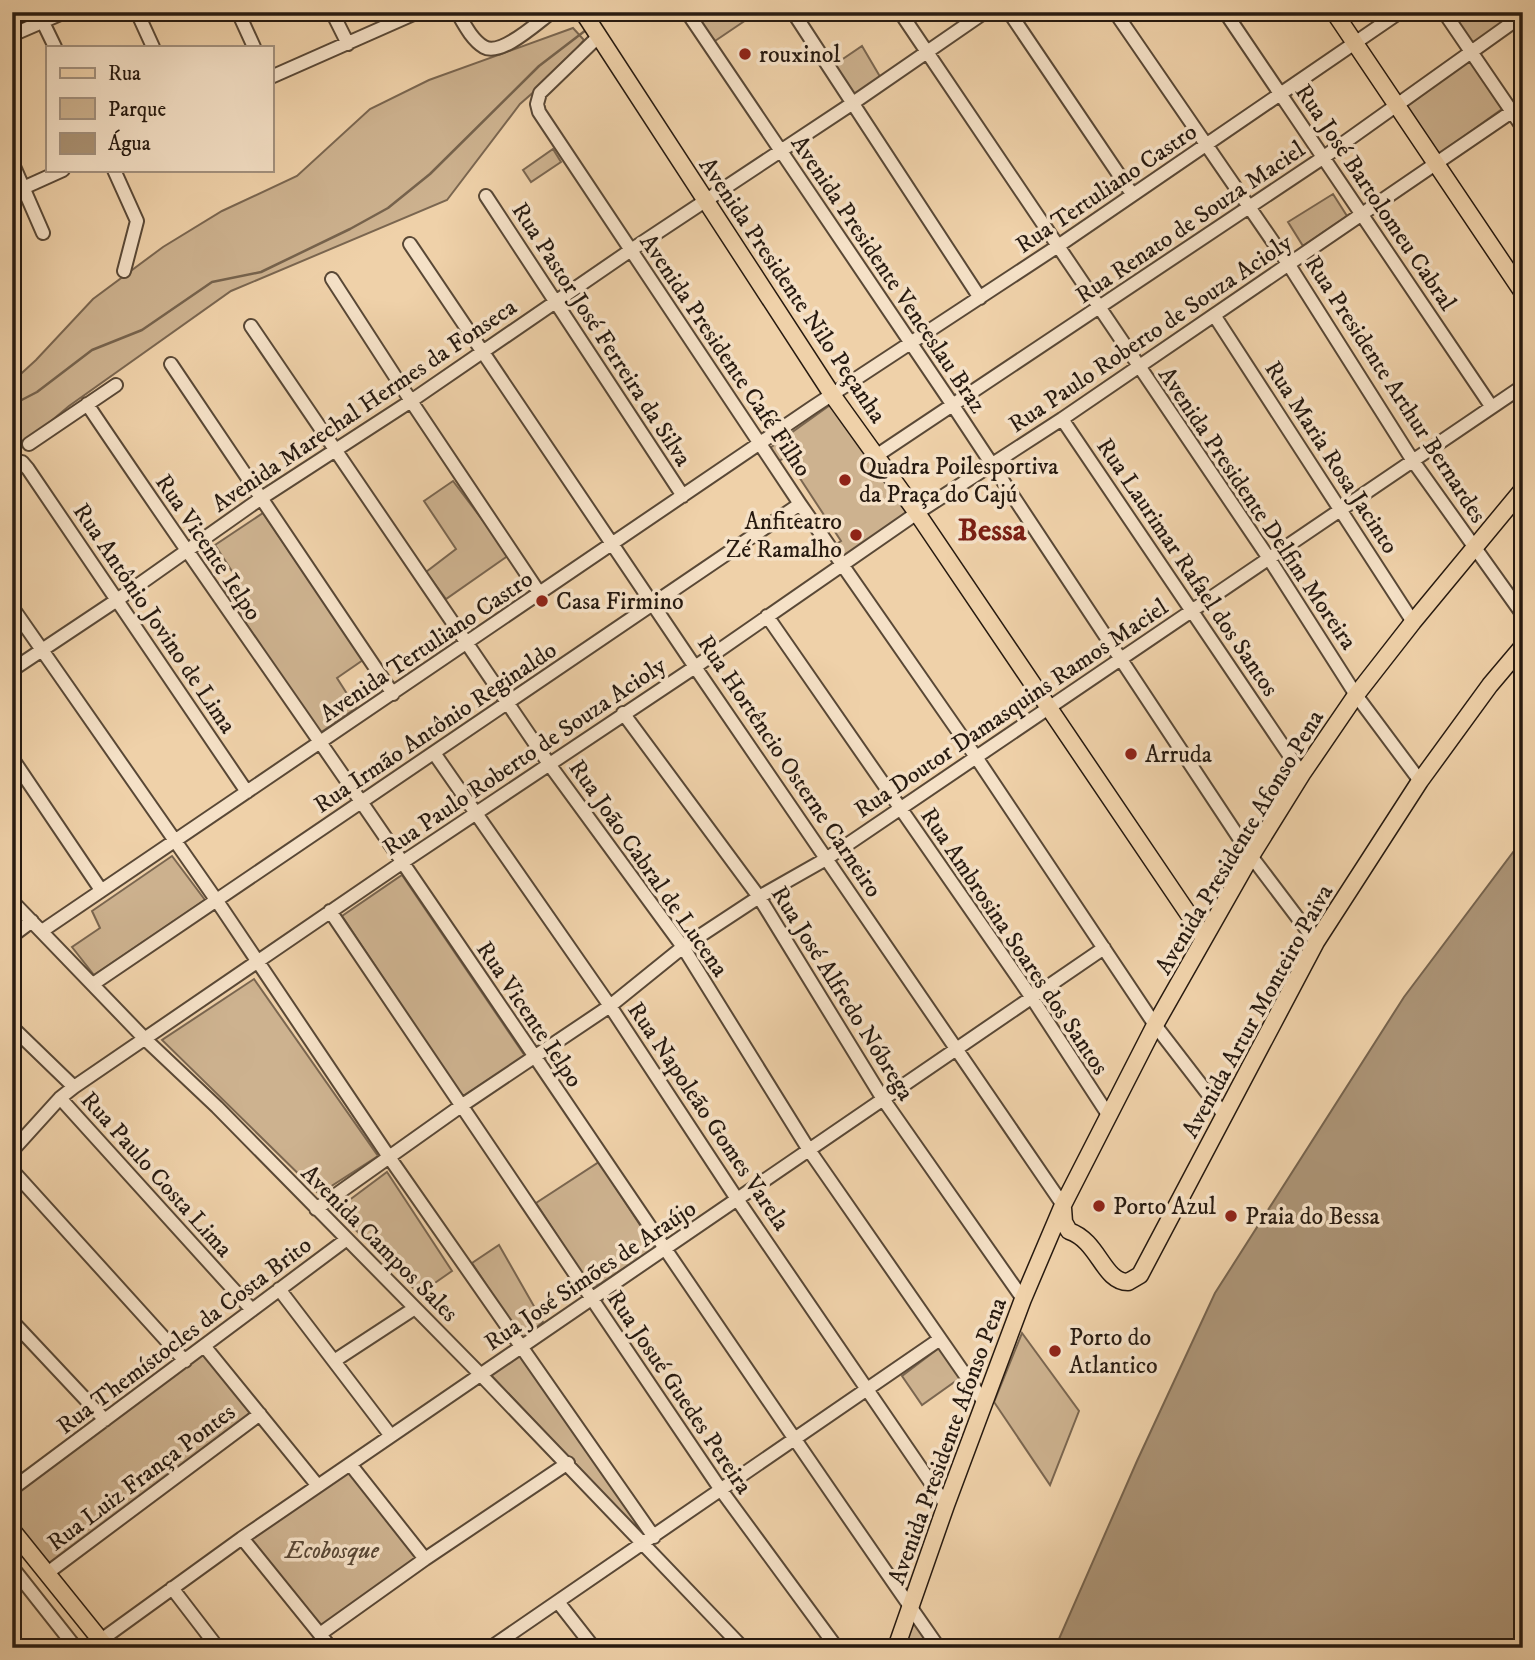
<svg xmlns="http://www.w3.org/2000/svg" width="1535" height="1660" viewBox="0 0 1535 1660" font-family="'IM FELL DW Pica',serif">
	<rect width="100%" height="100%" fill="#efd1a9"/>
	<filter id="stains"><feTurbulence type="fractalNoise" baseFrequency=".00286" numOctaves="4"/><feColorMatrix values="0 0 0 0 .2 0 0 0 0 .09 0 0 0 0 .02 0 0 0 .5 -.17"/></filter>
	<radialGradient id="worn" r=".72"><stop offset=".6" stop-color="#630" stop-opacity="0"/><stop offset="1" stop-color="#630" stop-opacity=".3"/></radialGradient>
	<!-- green -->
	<path fill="#cdb28f" stroke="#7a6650" stroke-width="2" d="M709 12H740L746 20 715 41 699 20Z
		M1450 12H1523L1473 47Z
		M573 28 584 40 561 68 520 104 447 200 231 291 69 406 19 448 12 447V382L36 360 93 299 163 247 222 211 297 176 370 109 429 80Z
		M862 46 882 80 855 98 834 65Z
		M1470 60 1502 109 1439 154 1406 107Z
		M553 149 561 162 531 182 523 170Z
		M1333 194 1347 216 1303 246 1288 222Z
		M833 403 910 515 845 558 835 545 841 541 786 457 779 461 770 448Z
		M453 481 509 555 446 599 426 572 456 549 424 501Z
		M263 513 363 660 337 678 356 708 320 733 223 590 237 579 215 545Z
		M172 856 205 900 94 975 72 947 100 928 92 911Z
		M402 875 525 1056 462 1097 342 916Z
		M254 979 378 1156 319 1194 162 1040Z
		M599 1162 655 1248 592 1289 536 1203Z
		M387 1172 452 1271 419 1294 336 1210Z
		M499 1245 543 1322 522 1339 472 1263Z
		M1022 1333 1079 1411 1050 1485 994 1402Z
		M939 1348 960 1378 922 1405 902 1376Z
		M205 1352 253 1413 49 1569 12 1521V1497Z
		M521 1354 641 1529V1534L491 1375Z
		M350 1464 425 1559 320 1634 242 1538Z
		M917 1620 935 1648H905L912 1621Z"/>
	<!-- water -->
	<path fill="#ab9375" stroke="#76634d" stroke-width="2" d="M1523 839V1648H1055L1137 1461 1215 1293 1404 997Z"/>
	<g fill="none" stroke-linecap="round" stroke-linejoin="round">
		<!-- stream -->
		<path stroke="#76634d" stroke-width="2.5" d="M597 21 605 12
			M12 405 37 392 92 350 142 330 212 282 261 272 350 229 388 208 430 174 539 66 586 30"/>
		<defs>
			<path id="minor" d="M38 12 55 47
				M137 12 153 47
				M238 12 254 47
				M332 12 348 44
				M457 12C464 24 472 40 484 47 501 57 538 22 552 12
				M687 12 952 404 1251 856 1316 942
				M793 12 980 298
				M900 12 1268 557 1356 695 1420 781
				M1009 12 1132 194
				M1115 12 1289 265 1413 461 1523 615
				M1225 12 1491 406
				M1444 12 1523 128
				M12 35 65 12
				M599 36 540 93 537 104 539 112 800 504 976 757 1155 1025 1225 1116
				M271 77 418 12
				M12 162 43 233
				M114 170 137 221 124 271
				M12 193 63 170
				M486 196 683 496
				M410 244 695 667 1063 1205
				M332 279 411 401 540 594
				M1214 315 1413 622
				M251 326 549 764 683 947 809 1150 984 1402
				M171 364 393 694
				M87 404C191 559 300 711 405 866 583 1126 758 1389 939 1648
				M1062 419 1302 774
				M29 444 116 385
				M876 456 1324 157 1523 15
				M12 463 22 462 28 469 247 792
				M12 607 217 901 389 1157 654 1537
				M767 616 1032 998 1109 1116
				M12 670 117 600 260 499 411 401 631 250 853 103 985 12
				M623 713 759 897 883 1099 1023 1299
				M434 753 610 1006 737 1199 946 1505
				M12 758 101 890
				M12 901 145 1039 217 1107 481 1375 743 1648
				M330 911 721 1490 837 1648
				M42 931 813 407 1058 246 1400 12
				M12 936 32 921
				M93 984 800 504
				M12 1027 74 1087
				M60 1098 252 1310
				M12 1151 60 1098 74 1087 403 862 695 667 917 513 1062 419 1523 104
				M12 1170 185 1361
				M316 1209 461 1106 610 1006 683 947 759 897 826 859 1523 386
				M279 1289 391 1436
				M12 1321 105 1420
				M205 1347 318 1486
				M334 1361 415 1308
				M350 1464 425 1559
				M12 1489 347 1239
				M242 1538 331 1648
				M12 1555 25 1545
				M12 1567 76 1648
				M46 1574 260 1414
				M172 1588 218 1648
				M558 1602 594 1648
				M320 1634 425 1559 568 1463
				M101 1640 242 1538 1104 948
				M490 1648 940 1339"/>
			<path id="major" d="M583 12 833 396 917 513 1204 937
				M1334 12 1523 293
				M1063 1208 1064 1222 1069 1231C1099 1241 1103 1282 1128 1282L1140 1275 1316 942 1420 781 1490 685 1523 646
				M12 1530 107 1648
				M896 1648 946 1505 1023 1299 1063 1205 1155 1025 1251 856 1302 774 1356 695 1413 622 1523 489"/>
			<path id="highway" d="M12 16 23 12"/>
		</defs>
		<!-- minor casing -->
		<use href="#minor" stroke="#594836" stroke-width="16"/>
		<!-- major casing -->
		<use href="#major" stroke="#271a10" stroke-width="19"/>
		<!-- highway casing -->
		<use href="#highway" stroke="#271a10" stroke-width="21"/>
		<!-- minor -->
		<use href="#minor" stroke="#f5e1c7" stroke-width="12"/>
		<!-- major -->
		<use href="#major" stroke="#efd1a9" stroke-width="16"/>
		<!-- highway -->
		<use href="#highway" stroke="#efd1a9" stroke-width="18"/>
	</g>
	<!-- markers -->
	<g fill="#8f2418" stroke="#f5e1c7" stroke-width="2.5">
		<circle cx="745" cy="54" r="7"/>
		<circle cx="845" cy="480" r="7"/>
		<circle cx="856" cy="535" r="7"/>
		<circle cx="542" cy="601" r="7"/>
		<circle cx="1131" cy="754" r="7"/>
		<circle cx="1099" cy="1206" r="7"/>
		<circle cx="1231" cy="1216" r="7"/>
		<circle cx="1055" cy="1351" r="7"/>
	</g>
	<g text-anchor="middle" stroke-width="7" stroke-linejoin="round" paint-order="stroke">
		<!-- poi labels -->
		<g font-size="24" fill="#271a10" stroke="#f5e1c7" text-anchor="start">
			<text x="759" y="62">rouxinol</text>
			<text x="859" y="474">Quadra Poilesportiva<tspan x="859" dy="28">da Praça do Cajú</tspan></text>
			<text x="842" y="529" text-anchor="end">Anfiteatro<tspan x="842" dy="28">Zé Ramalho</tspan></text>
			<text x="556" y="609">Casa Firmino</text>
			<text x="1145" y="762">Arruda</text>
			<text x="1113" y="1214">Porto Azul</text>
			<text x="1245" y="1224">Praia do Bessa</text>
			<text x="1069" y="1345">Porto do<tspan x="1069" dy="28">Atlantico</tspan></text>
		</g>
		<!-- street labels -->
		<g font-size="24" fill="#271a10" stroke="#f5e1c7">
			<text transform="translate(1106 188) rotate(-34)" y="8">Rua Tertuliano Castro</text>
			<text transform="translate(1376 197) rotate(56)" y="8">Rua José Bartolomeu Cabral</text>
			<text transform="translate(1190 222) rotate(-34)" y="8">Rua Renato de Souza Maciel</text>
			<text transform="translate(889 274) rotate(56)" y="8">Avenida Presidente Venceslau Braz</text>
			<text transform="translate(793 290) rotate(56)" y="8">Avenida Presidente Nilo Peçanha</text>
			<text transform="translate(1150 333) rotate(-34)" y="8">Rua Paulo Roberto de Souza Acioly</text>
			<text transform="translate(602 334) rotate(57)" y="8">Rua Pastor José Ferreira da Silva</text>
			<text transform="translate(726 355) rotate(56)" y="8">Avenida Presidente Café Filho</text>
			<text transform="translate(1396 389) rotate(57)" y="8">Rua Presidente Arthur Bernardes</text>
			<text transform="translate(364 405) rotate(-34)" y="8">Avenida Marechal Hermes da Fonseca</text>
			<text transform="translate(1332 457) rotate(57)" y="8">Rua Maria Rosa Jacinto</text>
			<text transform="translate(1258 508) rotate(56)" y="8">Avenida Presidente Delfim Moreira</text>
			<text transform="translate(209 547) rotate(56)" y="8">Rua Vicente Ielpo</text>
			<text transform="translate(1188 567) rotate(56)" y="8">Rua Laurimar Rafael dos Santos</text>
			<text transform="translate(155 618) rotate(56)" y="8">Rua Antônio Jovino de Lima</text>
			<text transform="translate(426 646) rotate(-34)" y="8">Avenida Tertuliano Castro</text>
			<text transform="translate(1011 708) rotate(-34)" y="8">Rua Doutor Damasquins Ramos Maciel</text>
			<text transform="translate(435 727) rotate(-34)" y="8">Rua Irmão Antônio Reginaldo</text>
			<text transform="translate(524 756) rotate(-34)" y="8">Rua Paulo Roberto de Souza Acioly</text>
			<text transform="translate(790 766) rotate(56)" y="8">Rua Hortêncio Osterne Carneiro</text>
			<text transform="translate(1239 842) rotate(-59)" y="8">Avenida Presidente Afonso Pena</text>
			<text transform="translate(649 868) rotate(55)" y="8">Rua João Cabral de Lucena</text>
			<text transform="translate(1015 941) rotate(56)" y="8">Rua Ambrosina Soares dos Santos</text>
			<text transform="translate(843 993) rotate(58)" y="8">Rua José Alfredo Nóbrega</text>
			<text transform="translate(1257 1011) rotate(-61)" y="8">Avenida Artur Monteiro Paiva</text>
			<text transform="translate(530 1014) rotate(56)" y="8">Rua Vicente Ielpo</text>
			<text transform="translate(709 1116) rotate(56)" y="8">Rua Napoleão Gomes Varela</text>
			<text transform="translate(157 1174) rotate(48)" y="8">Rua Paulo Costa Lima</text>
			<text transform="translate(380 1243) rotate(45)" y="8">Avenida Campos Sales</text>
			<text transform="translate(590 1275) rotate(-34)" y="8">Rua José Simões de Araújo</text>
			<text transform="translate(184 1335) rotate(-37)" y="8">Rua Themístocles da Costa Brito</text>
			<text transform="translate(680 1392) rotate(56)" y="8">Rua Josué Guedes Pereira</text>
			<text transform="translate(947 1441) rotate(-70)" y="8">Avenida Presidente Afonso Pena</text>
			<text transform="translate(141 1477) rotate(-37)" y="8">Rua Luiz França Pontes</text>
		</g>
		<!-- park labels -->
		<g font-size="24" font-style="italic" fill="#594836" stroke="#f5e1c7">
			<text x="332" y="1558">Ecobosque</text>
		</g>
		<!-- district labels -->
		<g font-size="32" font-weight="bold" fill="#7a1f14" stroke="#f5e1c7">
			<text x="992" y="540">Bessa</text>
		</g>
	</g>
	<!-- margin -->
	<rect width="1535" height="1660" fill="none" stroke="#efd1a9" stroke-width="42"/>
	<rect x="14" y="14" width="1507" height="1632" fill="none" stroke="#271a10" stroke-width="3.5"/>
	<rect x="21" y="21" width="1493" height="1618" fill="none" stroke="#271a10" stroke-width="2"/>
	<!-- legend -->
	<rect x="46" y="46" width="228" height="126" fill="#f5e1c7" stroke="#a3917e" stroke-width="2"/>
	<rect x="60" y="68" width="35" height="10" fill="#efd1a9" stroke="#a3917e" stroke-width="2"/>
	<text x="108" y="80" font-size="21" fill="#271a10">Rua</text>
	<rect x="60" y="98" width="35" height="21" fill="#cdb28f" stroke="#a3917e" stroke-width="2"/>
	<text x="108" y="116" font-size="21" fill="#271a10">Parque</text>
	<rect x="60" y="133" width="35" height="21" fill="#ab9375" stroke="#a3917e" stroke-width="2"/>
	<text x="108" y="150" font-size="21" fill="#271a10">Água</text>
	<rect width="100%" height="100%" filter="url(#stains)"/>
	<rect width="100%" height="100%" fill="url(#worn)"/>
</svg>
